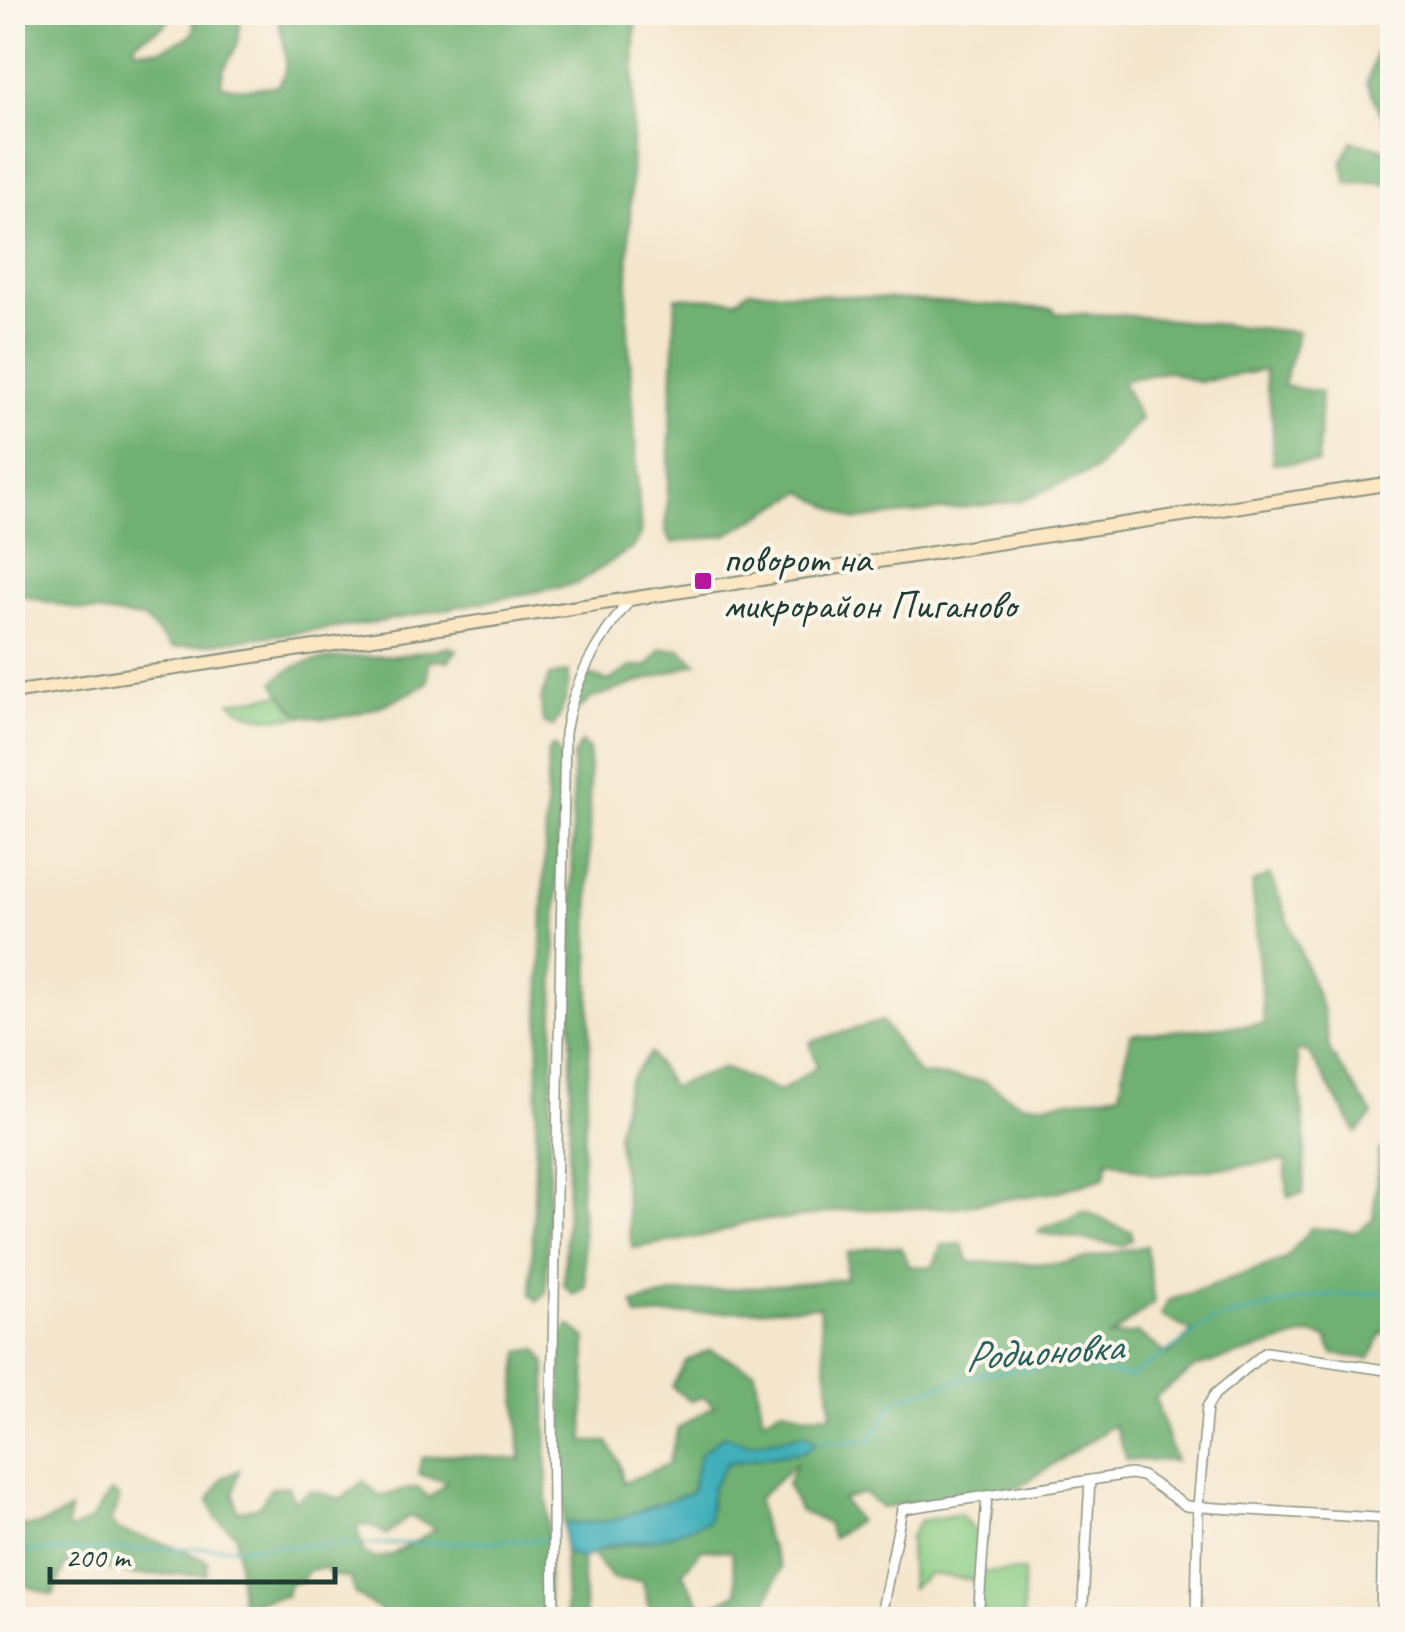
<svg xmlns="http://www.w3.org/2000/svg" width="1405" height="1632" viewBox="0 0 1405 1632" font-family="Caveat,sans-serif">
	<rect width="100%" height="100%" fill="#fbf7ec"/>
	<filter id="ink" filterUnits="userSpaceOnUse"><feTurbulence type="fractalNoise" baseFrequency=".01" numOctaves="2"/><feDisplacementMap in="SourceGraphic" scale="20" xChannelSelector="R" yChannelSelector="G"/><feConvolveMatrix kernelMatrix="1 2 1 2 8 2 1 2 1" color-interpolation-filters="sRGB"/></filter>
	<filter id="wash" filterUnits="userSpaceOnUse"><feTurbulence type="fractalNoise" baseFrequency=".0048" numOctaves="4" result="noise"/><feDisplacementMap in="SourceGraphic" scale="40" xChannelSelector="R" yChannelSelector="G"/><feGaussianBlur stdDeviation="2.25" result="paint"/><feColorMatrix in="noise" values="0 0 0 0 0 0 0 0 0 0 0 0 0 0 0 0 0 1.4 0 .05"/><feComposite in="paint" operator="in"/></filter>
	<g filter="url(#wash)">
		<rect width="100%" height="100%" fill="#f4e6cd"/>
		<!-- green -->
		<path fill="#8bcc84" stroke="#55845c" stroke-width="2.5" d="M283 694 294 710 306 716C280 719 250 721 231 702Z
			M960 1514 978 1536 981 1572 1024 1571 1023 1619H974L975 1580 930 1574 911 1588 909 1539 920 1521Z"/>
		<!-- forest -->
		<path fill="#70b072" stroke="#487653" stroke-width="2.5" fill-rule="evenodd" d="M12 13H169L173 14C165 32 147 31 134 44L136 49 160 50 191 36 195 27 190 13H241L238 43 223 71 221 85 247 89 278 85C294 66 280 35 278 13H636L627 313 641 536 631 549 576 584 368 624 172 648 144 619 76 609 13 593Z
			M1389 13H1392V138L1367 82Z
			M1352 141 1392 151V186L1382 182 1347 183 1342 161Z
			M749 290 1053 309 1056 313 1121 315 1298 332 1283 386 1321 392 1318 463H1273V425L1264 370 1197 382 1168 371 1122 381 1140 419 1094 471 1019 501 855 520 803 492 726 535 672 543 666 533 676 297 737 300Z
			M449 647 457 650 448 661 429 660 428 682C401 701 331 730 300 713 289 707 282 693 274 682 305 649 361 660 402 655 418 653 433 650 449 647Z
			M661 649H680L697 663 592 698 580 708 576 700 587 674 608 681 631 667 648 666Z
			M569 672C569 689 564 714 552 727L543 723 541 701 549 676Z
			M581 743 589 750 590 1046 580 1199 586 1287 574 1295 564 1285 571 1086 573 757Z
			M554 746 561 758 546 1293 537 1301 531 1294 548 751Z
			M1271 875 1323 1011 1330 1052 1373 1115 1357 1133 1308 1051H1296L1306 1143 1303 1194 1288 1196 1285 1161 1154 1175 1108 1159 1105 1177 1056 1192 953 1207 844 1210 790 1219 750 1221 711 1235 632 1248 617 1134 628 1082 650 1053 671 1087 724 1068 780 1092 817 1066 810 1042 882 1021 918 1074 984 1081 1020 1103 1042 1104 1120 1093 1130 1034 1264 1024 1252 883Z
			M1392 1144V1335L1382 1332 1370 1359 1333 1354 1327 1338 1310 1334 1196 1367 1155 1397 1175 1461 1127 1460 1114 1425 1017 1488 881 1508 864 1493 842 1499 858 1521 832 1538 827 1524 799 1510 787 1484 797 1463 757 1499 765 1535 781 1568 767 1602 731 1619H653L642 1581 614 1580 591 1554C613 1543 636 1546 659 1538 678 1531 716 1481 727 1463L805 1451 816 1441 805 1434 700 1454 692 1492 612 1521 564 1524 561 1337 569 1325 586 1338 584 1442H608L619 1462 623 1483 668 1464 678 1428 714 1406 704 1397 690 1401 672 1387 686 1361 710 1350 755 1371 763 1419 782 1408 805 1415 832 1414 819 1306 637 1317 633 1304 672 1294 845 1279 847 1253 875 1247H900L910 1266 933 1267 942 1245 962 1244 969 1262 1060 1264 1146 1246 1154 1303 1109 1337 1138 1333 1168 1355 1192 1332 1161 1315 1168 1301 1285 1259 1311 1228 1356 1232 1373 1220 1379 1151ZM702 1549 731 1551 738 1592 712 1606 701 1605 682 1573Z
			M1082 1211C1101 1215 1111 1227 1131 1231L1132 1240 1123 1246 1039 1233V1230C1054 1222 1070 1222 1082 1211Z
			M537 1349 546 1363 548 1619H448L438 1609 416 1618 384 1613 355 1594 350 1578 329 1575 327 1568 309 1570 302 1580 289 1584 286 1596 241 1604 236 1534 216 1518 209 1500 223 1478 239 1470 234 1492 237 1511 259 1507 271 1488 288 1486 294 1501 310 1490 342 1499 363 1481 379 1496 418 1487 429 1498 447 1482 418 1474 422 1458 450 1454 521 1460 516 1383 520 1352ZM409 1516 436 1529 391 1555 376 1559 363 1552 358 1526 370 1525 387 1535Z
			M111 1492 120 1498 110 1523 120 1531 178 1548 207 1561 206 1574 135 1575 112 1571 92 1561 65 1565 53 1595 13 1581V1523C34 1532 51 1520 70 1510L67 1527 71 1531 91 1520Z
			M564 1552 582 1559 585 1619H566Z"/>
		<!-- water -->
		<path fill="#3fafba" stroke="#2f7677" stroke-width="2.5" d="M805 1434 817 1442 805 1451 727 1463 712 1488 708 1521 662 1538 607 1546 582 1559 564 1552V1524L612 1521 691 1492 700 1454 724 1435 749 1444Z"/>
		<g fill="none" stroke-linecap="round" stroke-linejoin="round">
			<!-- stream -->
			<path stroke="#3fafba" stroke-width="2.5" d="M818 1442 870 1441 897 1399 984 1373 1075 1366 1131 1377 1213 1321 1313 1297 1392 1292
				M12 1552 545 1540"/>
		</g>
	</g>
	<g filter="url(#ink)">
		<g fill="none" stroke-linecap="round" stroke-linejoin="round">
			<defs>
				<path id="street" d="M554 1620 552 1402 565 733C573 681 597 641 630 600
					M880 1620 902 1509 1130 1474 1142 1476 1186 1506 1392 1519
					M978 1620 987 1496
					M1082 1620 1090 1480
					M1196 1620 1198 1506 1207 1407 1215 1394 1266 1352 1392 1371
					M1381 1620 1383 1519 1392 1505"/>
				<path id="secondary" d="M12 693 1392 483"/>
			</defs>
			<!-- street casing -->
			<use href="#street" stroke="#8a9280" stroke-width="12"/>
			<!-- secondary casing -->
			<use href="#secondary" stroke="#8a9280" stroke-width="16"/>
			<!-- street -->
			<use href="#street" stroke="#fff" stroke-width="9"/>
			<!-- secondary -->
			<use href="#secondary" stroke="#fbe7c3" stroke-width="12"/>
		</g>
	</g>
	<!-- markers -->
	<rect fill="#b5179e" stroke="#fbf7ec" stroke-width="4" x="693" y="571" width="20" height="20" rx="5"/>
	<g text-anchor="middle" stroke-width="8" stroke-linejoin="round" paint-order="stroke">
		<!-- poi labels -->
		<g font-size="40" fill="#1f3d34" stroke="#fbf7ec" text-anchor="start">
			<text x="723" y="572">поворот на<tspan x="723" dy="46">микрорайон Пиганово</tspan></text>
		</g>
		<!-- water labels -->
		<g font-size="42" font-style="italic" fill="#295f5c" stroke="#fbf7ec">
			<text transform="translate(1043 1350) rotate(-4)" y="15">Родионовка</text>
		</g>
	</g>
	<!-- margin -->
	<rect width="1405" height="1632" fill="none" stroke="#fbf7ec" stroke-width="50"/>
	<!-- scale -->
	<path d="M50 1567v15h285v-15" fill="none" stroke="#1f3d34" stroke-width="5"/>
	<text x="65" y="1567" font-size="30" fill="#1f3d34" stroke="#fbf7ec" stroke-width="8" paint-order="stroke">200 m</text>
</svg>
